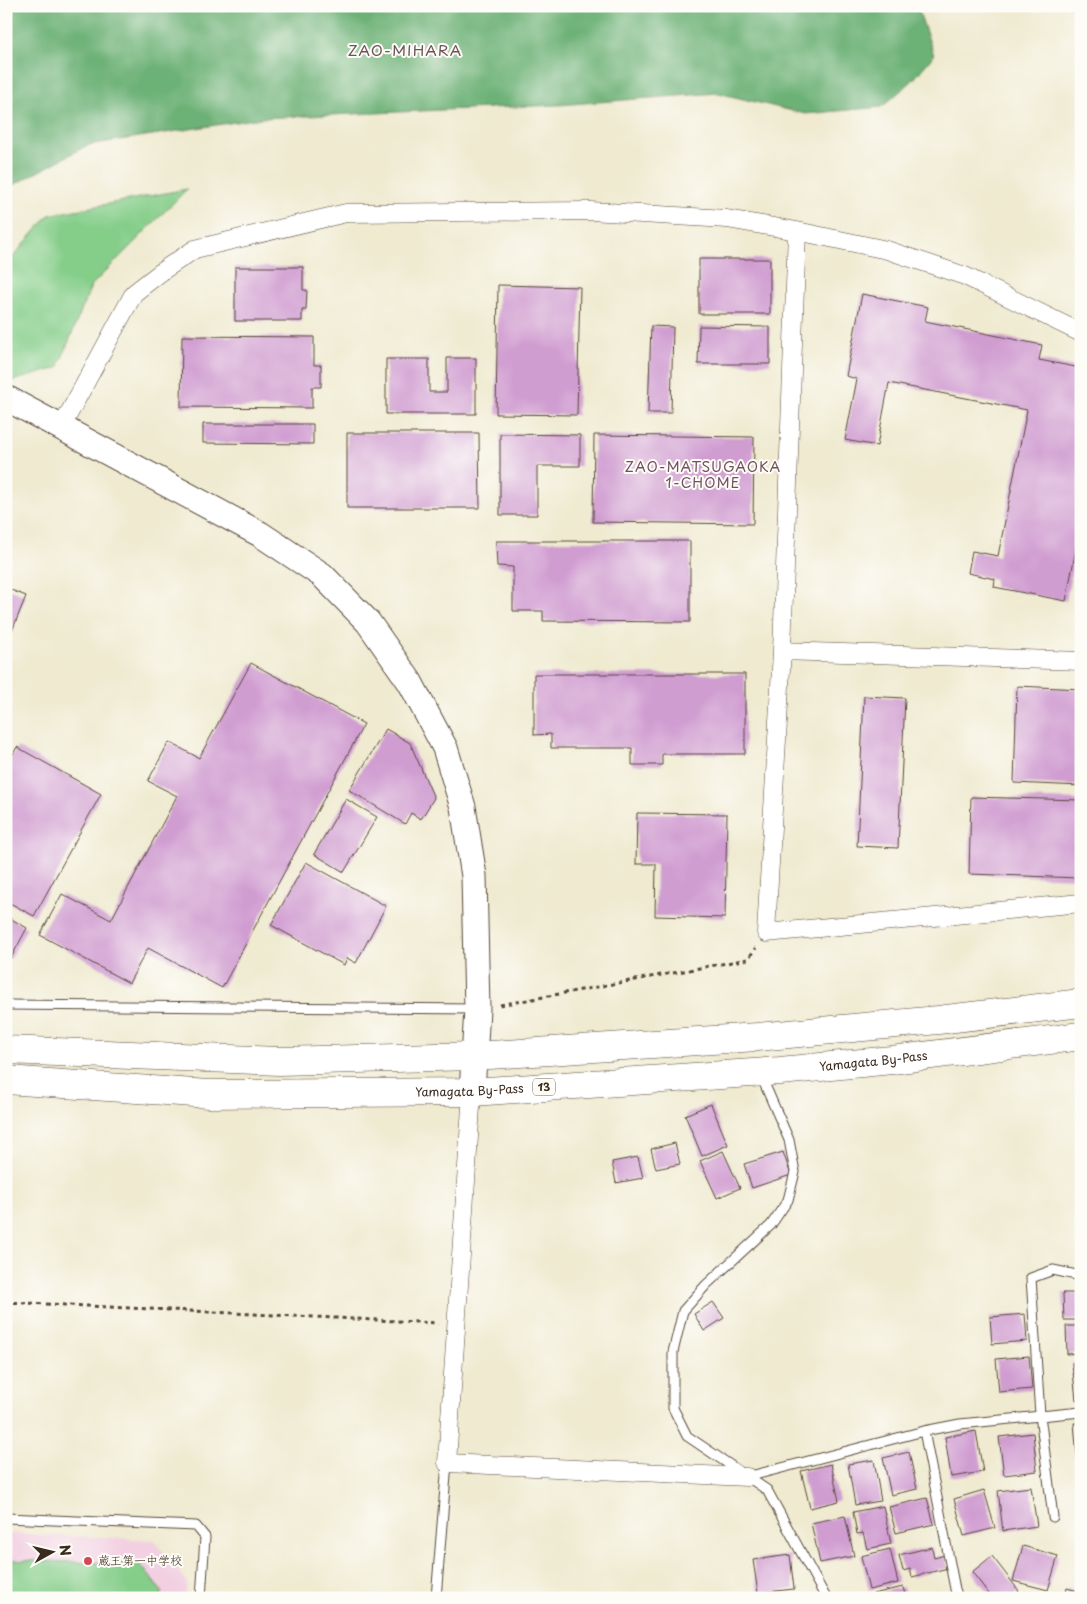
<svg xmlns="http://www.w3.org/2000/svg" width="1087" height="1604" viewBox="0 0 1087 1604" font-family="'Playpen Sans','Klee One',sans-serif">
	<rect width="100%" height="100%" fill="#fdfcf7"/>
	<filter id="ink" filterUnits="userSpaceOnUse"><feTurbulence type="fractalNoise" baseFrequency=".02" numOctaves="2"/><feDisplacementMap in="SourceGraphic" scale="10" xChannelSelector="R" yChannelSelector="G"/><feConvolveMatrix kernelMatrix="1 2 1 2 8 2 1 2 1" color-interpolation-filters="sRGB"/></filter>
	<filter id="wash" filterUnits="userSpaceOnUse"><feTurbulence type="fractalNoise" baseFrequency=".0096" numOctaves="4" result="noise"/><feDisplacementMap in="SourceGraphic" scale="20" xChannelSelector="R" yChannelSelector="G"/><feGaussianBlur stdDeviation="1.12" result="paint"/><feColorMatrix in="noise" values="0 0 0 0 0 0 0 0 0 0 0 0 0 0 0 0 0 1.4 0 .05"/><feComposite in="paint" operator="in"/></filter>
	<g filter="url(#wash)">
		<rect width="100%" height="100%" fill="#efead0"/>
		<!-- built -->
		<path fill="#f2d0e2" d="M6 1533 154 1540 187 1582 185 1598H6Z"/>
		<!-- green -->
		<path fill="#85ce8a" stroke="#607c54" d="M187 189 91 286 58 368 12 381 6 378V265L49 215Z
			M6 1560 140 1564 162 1592 161 1598H6Z"/>
		<!-- forest -->
		<path fill="#6cb176" stroke="#546e4a" d="M6 6H917L934 55 913 80 882 107 805 114 718 93 558 105 261 118 88 145 6 189Z"/>
		<g id="blocks">
			<!-- building -->
			<path fill="#d09dd1" d="M699 259H770V314H699Z
				M235 267H303V290H307L306 310H302V321H235Z
				M498 285 580 287 577 415 496 414Z
				M862 294 928 307 925 321 1042 345 1039 360 1081 368V523L1066 601 994 587 995 579 968 573 972 551 998 556 1027 410 889 383 877 446 845 440 857 379 846 376Z
				M651 326 673 327 671 413H648Z
				M699 326 770 327V364H698Z
				M182 336 314 337V365H321V387H312V408L181 407Z
				M447 358H476V414H386V359H429V392H447Z
				M203 424H313V444L203 443Z
				M347 433H479L480 508H347Z
				M500 434 580 435V466H537V515H500Z
				M594 435 754 437 753 524 593 522Z
				M496 541H690V622L543 621V611H513V567L497 566Z
				M6 588 26 596 12 631 6 629Z
				M251 663 364 724 222 988 148 948 129 983 40 935 62 894 111 920 177 796 148 781 169 742 199 758Z
				M534 674H745V754H662V765H632V748H551V734L534 735Z
				M1017 686 1081 689V786L1014 783Z
				M864 696 905 698 898 848 857 846Z
				M386 729 410 743 434 798 421 819 411 813 405 824 349 790Z
				M17 747 101 794 34 916 6 901V766Z
				M971 797 1081 800 1080 878 969 874Z
				M346 799 377 817 344 872 314 854Z
				M637 813 727 814 725 918 655 916 656 864H636Z
				M306 862 386 906 356 963 347 958 344 965 271 925Z
				M6 916 27 928 11 958 6 956Z
				M711 1104 728 1145 702 1156 685 1115Z
				M675 1143 680 1164 656 1169 651 1149Z
				M723 1151 740 1188 717 1198 700 1161Z
				M783 1152 791 1175 752 1188 744 1164Z
				M638 1157 643 1178 616 1183 612 1162Z
				M1063 1293H1081V1320H1064Z
				M713 1302 724 1318 704 1331 694 1314Z
				M1025 1314 1027 1341 992 1344 990 1317Z
				M1066 1326H1081V1353L1067 1354Z
				M1029 1356 1032 1389 999 1392 996 1359Z
				M1072 1363H1081V1400H1076Z
				M1074 1423H1081V1458H1077Z
				M976 1431 983 1472 951 1477 945 1437Z
				M1033 1433 1037 1471 1004 1475 999 1437Z
				M909 1452 917 1489 891 1495 883 1458Z
				M874 1460 881 1501 855 1505 848 1464Z
				M831 1464 839 1501 810 1508 801 1471Z
				M1081 1465V1481H1079L1078 1466Z
				M1031 1487 1037 1526 1003 1531 998 1491Z
				M984 1490 995 1528 964 1536 954 1499Z
				M927 1498 934 1524 896 1533 889 1507Z
				M883 1506 891 1544 867 1549 863 1533 857 1534 853 1512Z
				M845 1516 854 1556 820 1563 811 1523Z
				M1023 1546 1058 1556 1048 1590 1013 1581Z
				M932 1547 934 1558 945 1555 948 1568 912 1577 910 1569 903 1571 899 1555Z
				M890 1549 898 1583 869 1590 861 1556Z
				M790 1555 794 1589 758 1593 753 1560Z
				M992 1556 1019 1591 1011 1598H992L972 1572Z
				M903 1587 906 1598H874L873 1594Z
				M1067 1588 1081 1592V1598H1065Z"/>
		</g>
	</g>
	<g filter="url(#ink)">
		<use href="#blocks" fill-opacity="0" stroke="#564739" stroke-width="1"/>
		<g fill="none" stroke-linecap="round" stroke-linejoin="round">
			<defs>
				<path id="lane" d="M6 1005 476 1009
					M761 1076 789 1140 795 1172 788 1200 771 1225 706 1285 683 1311 673 1352V1408L687 1436 767 1490 826 1598
					M924 1431 955 1589 958 1598
					M747 1477 924 1431 960 1424 1081 1412
					M1053 1517 1040 1415 1031 1278 1053 1270 1081 1276
					M6 1518 196 1526 205 1537 201 1598
					M436 1598 447 1463"/>
				<path id="street" d="M797 231 782 651 766 933 1081 903
					M61 428 134 293 165 269 195 249 346 213 590 211 727 219 797 231 887 250 965 276 1081 333
					M782 651 1081 661
					M472 1092 447 1463 747 1477"/>
				<path id="secondary" d="M6 398 260 534 322 575 368 622 410 682 445 748 463 807 474 876 477 1009 472 1092"/>
				<g id="highway">
					<path d="M6 1050 279 1061 475 1056 757 1037 938 1020 1081 1003"/>
					<path id="s1" d="M6 1080 209 1094 472 1092 780 1071 892 1060 1081 1036"/>
				</g>
			</defs>
			<!-- lane casing -->
			<use href="#lane" stroke="#564739" stroke-width="11"/>
			<!-- street casing -->
			<use href="#street" stroke="#564739" stroke-width="19"/>
			<!-- secondary casing -->
			<use href="#secondary" stroke="#564739" stroke-width="27"/>
			<!-- highway casing -->
			<use href="#highway" stroke="#564739" stroke-width="29"/>
			<!-- path -->
			<path stroke="#564739" stroke-width="3" stroke-dasharray="4 4" stroke-linecap="butt" d="M500 1005 748 959 756 948
				M6 1302 438 1323"/>
			<!-- lane -->
			<use href="#lane" stroke="#fff" stroke-width="9"/>
			<!-- street -->
			<use href="#street" stroke="#fff" stroke-width="18"/>
			<!-- secondary -->
			<use href="#secondary" stroke="#fff" stroke-width="25"/>
			<!-- highway -->
			<use href="#highway" stroke="#fff" stroke-width="28"/>
		</g>
	</g>
	<!-- markers -->
	<circle fill="#d1495b" stroke="#fdfcf7" stroke-width="2" cx="88" cy="1561" r="5"/>
	<g text-anchor="middle" stroke-width="4" stroke-linejoin="round" paint-order="stroke">
		<!-- shield labels -->
		<rect fill="#fdfcf7" stroke="#75695f" stroke-width="1" x="533" y="1078.5" width="22" height="17" rx="4"/>
		<g font-size="11" font-weight="bold" fill="#3b2a1e">
			<text x="544" y="1091">13</text>
		</g>
		<!-- street labels -->
		<g font-size="12" fill="#3b2a1e" stroke="#fdfcf7">
			<text dy="4" stroke="none"><textPath href="#s1" startOffset="869">Yamagata By-Pass</textPath></text>
			<text dy="4" stroke="none"><textPath href="#s1" startOffset="464">Yamagata By-Pass</textPath></text>
		</g>
		<!-- poi labels -->
		<g font-size="12" fill="#3b2a1e" stroke="#fdfcf7" text-anchor="start">
			<text x="98" y="1565">蔵王第一中学校</text>
		</g>
		<!-- neighbourhood labels -->
		<g font-size="14" letter-spacing="1" fill="#6f525d" stroke="#fdfcf7">
			<text x="703" y="472">ZAO-MATSUGAOKA<tspan x="703" dy="16">1-CHOME</tspan></text>
		</g>
		<!-- quarter labels -->
		<g font-size="15" letter-spacing="1" fill="#6f525d" stroke="#fdfcf7">
			<text x="405" y="56">ZAO-MIHARA</text>
		</g>
	</g>
	<!-- margin -->
	<rect width="1087" height="1604" fill="none" stroke="#fdfcf7" stroke-width="25"/>
	<!-- north arrow -->
	<g transform="translate(52 1552) rotate(82)" stroke="#fdfcf7" stroke-width="4" paint-order="stroke">
	<path d="M0-4L9 19L0 12L-9 19Z" fill="#3b2a1e"/>
	<text y="-8" font-size="14" font-weight="bold" text-anchor="middle" fill="#3b2a1e">N</text>
	</g>
</svg>
